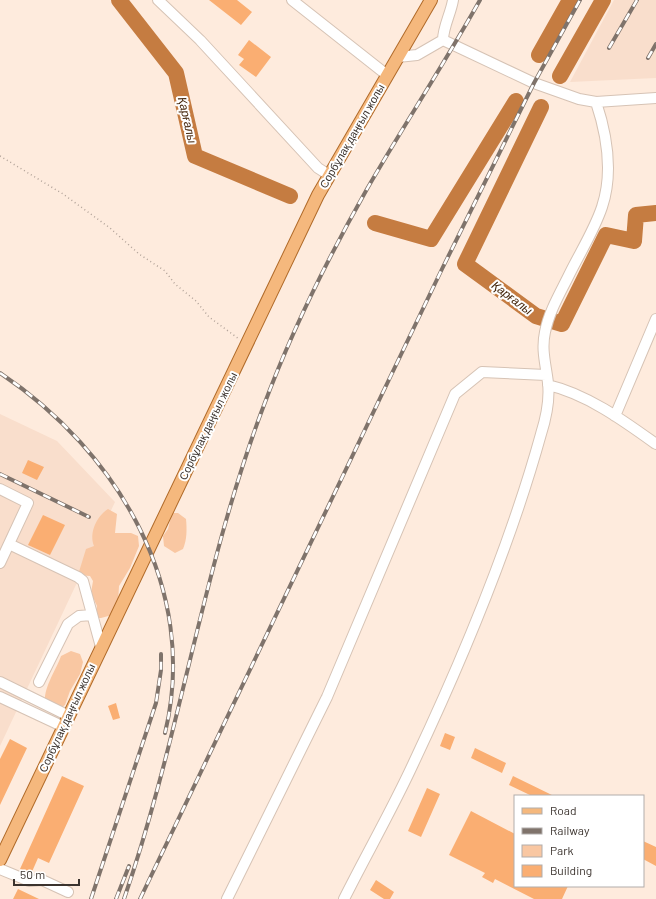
<svg xmlns="http://www.w3.org/2000/svg" width="656" height="899" viewBox="0 0 656 899" font-family="Barlow,sans-serif">
	<rect width="100%" height="100%" fill="#feebdd"/>
	<!-- built -->
	<path fill="#f9decc" d="M614 0H656V78L570 82Z
		M0 414 57 441 115 502 0 746Z"/>
	<!-- green -->
	<path fill="#f9c7a2" d="M108 509 117 514 115 533H131L138 536 139 546 130 568 119 586 118 603 112 615 101 618H95L97 606 91 593 93 581 90 576 78 575 86 549 94 546C89 533 96 517 108 509Z
		M172 513H178L186 519C187 529 187 540 183 549L175 553 164 546 163 536 168 529Z
		M71 651 80 654 83 662 80 674 70 691 65 705 59 709 45 701C44 687 56 670 61 656Z"/>
	<g fill="none" stroke-linecap="round" stroke-linejoin="round">
		<!-- river -->
		<path stroke="#c57c41" stroke-width="16" d="M119 0 176 73 195 156 290 196
			M539 55 570 0
			M560 76 603 0
			M541 107 465 264 536 316 562 324 606 235 634 241 636 215 656 213
			M375 223 431 239 516 101"/>
	</g>
	<!-- building -->
	<path fill="#faae72" d="M209 0H237L252 12 241 25Z
		M249 40 271 57 256 77 239 65 244 59 238 55Z
		M28 460 44 467 37 480 22 473Z
		M43 515 65 525 50 555 28 545Z
		M116 703 120 718 113 720 108 706Z
		M445 733 455 737 450 750 440 746Z
		M10 739 27 748 0 805V759Z
		M475 748 506 763 502 773 471 758Z
		M62 776 84 786 49 863 38 858 31 874 20 869Z
		M513 776 554 796H532L509 785Z
		M427 788 440 794 421 837 408 831Z
		M471 811 515 834V886H568L562 899H534L495 879 493 883 482 877 485 873 449 855Z
		M643 841 656 847V866L643 859Z
		M376 880 394 892 390 899H384L370 890Z
		M18 889 39 899H13Z"/>
	<g fill="none" stroke-linecap="round" stroke-linejoin="round">
		<defs>
			<path id="minor" d="M158 0 200 40 318 168 329 175
				M292 0 387 75
				M443 40C443 27 451 13 453 0
				M398 57 417 55 443 40 534 83 579 99 596 102 656 98
				M548 385C587 394 624 421 656 444
				M615 416 656 319
				M0 489 28 503 0 563
				M9 544 78 577 83 581 101 647
				M0 682 69 716
				M39 682 68 624 79 616 92 615
				M0 697 64 727
				M0 869 29 881 42 880 68 892
				M227 899 327 697 455 394 482 372 546 375
				M344 899C367 853 393 808 414 762 464 656 510 546 541 434 546 418 550 400 548 383 546 365 541 350 545 332 549 312 559 295 568 277 579 254 594 231 602 207 613 174 607 135 596 102"/>
			<path id="major" d="M0 860 318 195 431 0"/>
		</defs>
		<!-- minor casing -->
		<use href="#minor" stroke="#d6c3b5" stroke-width="12"/>
		<!-- major casing -->
		<use href="#major" stroke="#b06a29" stroke-width="14"/>
		<!-- path -->
		<path stroke="#b2a399" stroke-width="1.5" stroke-dasharray="1 3" stroke-linecap="butt" d="M0 156 63 194 110 228 139 254 165 271 175 284 196 301 209 317 239 339"/>
		<!-- minor -->
		<use href="#minor" stroke="#fff" stroke-width="10"/>
		<!-- major -->
		<use href="#major" stroke="#f5b87d" stroke-width="12"/>
		<defs>
			<path id="rail" d="M609 48 637 0
				M648 58 656 44
				M0 373C117 451 200 589 165 733
				M0 474 89 517
				M91 899 156 703 161 670V654
				M116 899 129 866
				M124 899C180 737 203 565 264 405 292 330 328 258 367 189 404 125 444 64 480 0
				M140 899 442 269 534 83 580 0"/>
		</defs>
		<!-- rail casing -->
		<use href="#rail" stroke="#7f736b" stroke-width="4"/>
		<!-- rail -->
		<use href="#rail" stroke="#fff" stroke-width="2.5" stroke-dasharray="8" stroke-linecap="butt"/>
	</g>
	<g text-anchor="middle" stroke-width="4" stroke-linejoin="round" paint-order="stroke">
		<!-- street labels -->
		<g font-size="11" fill="#3b332e" stroke="#fff">
			<text transform="translate(352 136) rotate(-60)" y="4">Сорбұлақ даңғыл жолы</text>
			<text transform="translate(208 426) rotate(-64)" y="4">Сорбұлақ даңғыл жолы</text>
			<text transform="translate(67 718) rotate(-65)" y="4">Сорбұлақ даңғыл жолы</text>
		</g>
		<!-- water labels -->
		<g font-size="12" font-style="italic" fill="#45270d" stroke="#fff">
			<text transform="translate(187 120) rotate(77)" y="4">Қарғалы</text>
			<text transform="translate(512 298) rotate(37)" y="4">Қарғалы</text>
		</g>
	</g>
	<!-- legend -->
	<rect x="514" y="795" width="130" height="92" fill="#ffffff" stroke="#b1adab"/>
	<rect x="522" y="808" width="20" height="6" fill="#f5b87d" stroke="#b1adab"/>
	<text x="550" y="815" font-size="12" fill="#3b332e">Road</text>
	<rect x="522" y="828" width="20" height="6" fill="#7f736b" stroke="#b1adab"/>
	<text x="550" y="835" font-size="12" fill="#3b332e">Railway</text>
	<rect x="522" y="845" width="20" height="12" fill="#f9c7a2" stroke="#b1adab"/>
	<text x="550" y="855" font-size="12" fill="#3b332e">Park</text>
	<rect x="522" y="865" width="20" height="12" fill="#faae72" stroke="#b1adab"/>
	<text x="550" y="875" font-size="12" fill="#3b332e">Building</text>
	<!-- scale -->
	<path d="M14 879v6h65v-6" fill="none" stroke="#3b332e" stroke-width="2"/>
	<text x="20" y="879" font-size="12" fill="#3b332e" stroke="#ffffff" stroke-width="3" paint-order="stroke">50 m</text>
</svg>
